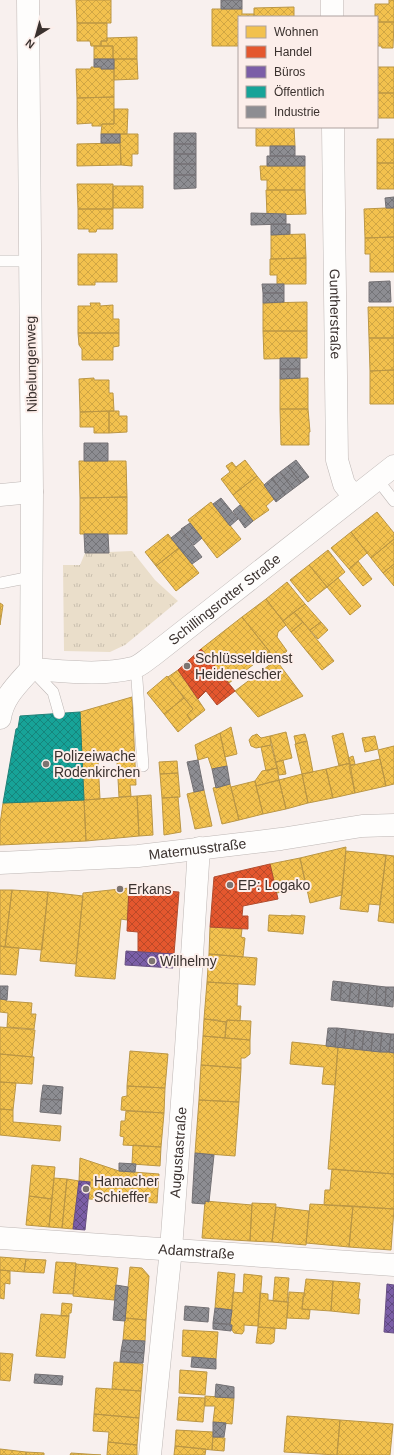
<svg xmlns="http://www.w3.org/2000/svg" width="394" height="1455" viewBox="0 0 394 1455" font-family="Arial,sans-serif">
	<defs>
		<pattern id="grass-tufts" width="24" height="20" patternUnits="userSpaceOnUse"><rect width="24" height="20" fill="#eadeca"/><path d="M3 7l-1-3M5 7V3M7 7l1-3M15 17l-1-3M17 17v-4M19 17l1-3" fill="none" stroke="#c9bfae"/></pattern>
		<pattern id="homes-cross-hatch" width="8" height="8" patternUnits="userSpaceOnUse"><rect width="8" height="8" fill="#f2c14e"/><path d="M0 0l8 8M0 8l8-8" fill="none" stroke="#d0a644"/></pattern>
		<pattern id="shops-cross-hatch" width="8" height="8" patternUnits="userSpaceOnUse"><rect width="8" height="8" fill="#e4572e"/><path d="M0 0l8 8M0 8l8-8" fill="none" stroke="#ba4928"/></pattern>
		<pattern id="offices-cross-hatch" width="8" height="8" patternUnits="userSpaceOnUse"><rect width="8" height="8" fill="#7b5ea7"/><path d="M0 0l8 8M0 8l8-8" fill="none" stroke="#604a81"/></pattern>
		<pattern id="public-cross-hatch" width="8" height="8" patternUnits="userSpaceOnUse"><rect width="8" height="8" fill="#17a398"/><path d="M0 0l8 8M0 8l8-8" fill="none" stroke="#16857c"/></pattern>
		<pattern id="industry-cross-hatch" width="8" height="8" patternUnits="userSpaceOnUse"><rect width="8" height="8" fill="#8d8d92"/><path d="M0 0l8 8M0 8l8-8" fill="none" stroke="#747478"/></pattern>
	</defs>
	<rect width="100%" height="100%" fill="#f8f0ee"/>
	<!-- grass -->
	<path fill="url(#grass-tufts)" d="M132 551 155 580 178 601 125 645 110 652 64 651 63 565H80L85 553Z"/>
	<!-- homes -->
	<path fill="url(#homes-cross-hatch)" stroke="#bb9644" d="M76 0H111V23H77Z
		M389 0H394V22H377V17H375V4H389Z
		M294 7V17H254V8Z
		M212 9H242V14H254V17H239V46H212Z
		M377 22H394L393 48H382L381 46H377Z
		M77 23H107V41H101V46H91L90 41H77Z
		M137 37V59H113V46H101V41H107V38Z
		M94 46H113V59H94Z
		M114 59H137L138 79 114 80Z
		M91 67H101V69H114V97L77 98 76 69H91Z
		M377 67H394V93H377Z
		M377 93H394V118H377Z
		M114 97V124H102L101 126H92V123L77 124V98Z
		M114 109H128L127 134H101L102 124H114Z
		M256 127H294L295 146H256Z
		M120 134H138V154H132V166L121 165Z
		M377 139H394V163H377Z
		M120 143 121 165 77 166V144Z
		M377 163H394V189H377Z
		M260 166H305V190H267V180H261Z
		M77 184H113V209H78Z
		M113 186H143V208H113Z
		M266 190H305L306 214 267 215Z
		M386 208H394V237L365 238 364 209Z
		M78 209H113V229H97L96 232H89V229H78Z
		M305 234 306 258 271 259V235Z
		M394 237V272H370V254H365V238Z
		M78 254H117V282H95V285H78Z
		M306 258V284H277V275H270V259Z
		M307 302V331H263V303Z
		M90 303H100V306L113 305V319H119V333H78V306H91Z
		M368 307H394V338H369Z
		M263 331H307V358L264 359Z
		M78 333H119V346L113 347V360H82V349L79 345Z
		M369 338H394V370L370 371Z
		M394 370V404H370V371Z
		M94 378V380H109V393H113L114 411 80 412 79 379Z
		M308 378V409H280V379Z
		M280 409H308L310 432H309V445H281Z
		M109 411V433H94V427H80V412Z
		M109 411H119V416H127V432L109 433Z
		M245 460 257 476 233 495 221 479 230 472 226 466 232 462 236 467Z
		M79 461H126L127 497 80 498Z
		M257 476 275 498 266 506 269 510 253 521 233 495Z
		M127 497V534H80V498Z
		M211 502 241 539 217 558 188 520Z
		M377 512 394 533V539L371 558 351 532Z
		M351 532 367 553 349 569 331 548Z
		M168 534 179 548 156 566 145 552Z
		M394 539V564L383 573 371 558Z
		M179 548 199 573 176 591 156 566Z
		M328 550 345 572 327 587 309 565Z
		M358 561 372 579 363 586 349 569Z
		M394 564V586L383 573Z
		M309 565 327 587 308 602 290 580Z
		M338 578 361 606 350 615 327 587Z
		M287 582 305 604 283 621 266 599Z
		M266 599 286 625 278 632 277 637 287 651 276 660 242 617Z
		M0 603 3 605 0 625Z
		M305 604 321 622 310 630 294 612Z
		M294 612 303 622 291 632 283 621Z
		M242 617 270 652 229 683 201 649Z
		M303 622 334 661 322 670 291 632Z
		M321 622 328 630 318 639 310 630Z
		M276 660 303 696 258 717 235 691Z
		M178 670 205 710 191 721 187 715 193 709 168 677Z
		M167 676 184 698 164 714 147 693Z
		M132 697 136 785H130L131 796 119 797 117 761H98L100 799 84 800 80 712Z
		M184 698 193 709 187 715 191 721 178 732 164 714Z
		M231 727 237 754 225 757 220 733Z
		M286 732 292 758 276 762 270 736Z
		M220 733 227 766 212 769 208 757 198 760 195 745Z
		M343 733 350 763 339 766 332 736Z
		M257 734 261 738 270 736 271 745 256 748 251 746 249 740 252 736Z
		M305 734 307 741 296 744 294 736Z
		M375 736 378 749 365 752 362 738Z
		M307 741 313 772 302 774 295 744Z
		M271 745 277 768 266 771 261 747Z
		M394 746V784L386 786 378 750Z
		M353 756 355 764 350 765 348 758Z
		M380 759 386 786 355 793 349 766Z
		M283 760 286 774 279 775 276 762Z
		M177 761 178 773 160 774 159 762Z
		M350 763 355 793 333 798 326 769Z
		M277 768 279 780 256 786 255 781 262 771Z
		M326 769 333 798 308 803 302 774Z
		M178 773 180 797 162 798 160 774Z
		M302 774 308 803 286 809 279 780Z
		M279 780 286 809 263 814 256 786Z
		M255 781 263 814 239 820 231 787Z
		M230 784 239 820 222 824 213 788Z
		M204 790 212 826 195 829 187 794Z
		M151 795 153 835 139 836 137 796Z
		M137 796 139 836 86 841 84 800Z
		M178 797 181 832 164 835 162 798Z
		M84 800 86 841 0 845V824L3 803Z
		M346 847 342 895 310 903 300 858Z
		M346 851 386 855 380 905 369 904 368 912 340 909Z
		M386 855 394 856V923L378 921Z
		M300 858 306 886 277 893 270 864Z
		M129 888 127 920 121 919 115 979 75 976 83 893Z
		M0 890H12L5 947 0 946Z
		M12 890 48 892 42 950 5 947Z
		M48 892 83 896 76 964 40 961Z
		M269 915 291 916V915L305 916 303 934 268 931Z
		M210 927 242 929 241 937 245 938 243 957 209 954Z
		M0 946 19 948 16 975 0 974Z
		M209 954 257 958 255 985 207 982Z
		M207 982 238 984 237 1006H241L240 1021 227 1020V1022L218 1021V1020L204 1019Z
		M0 999 6 1000V1001L32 1003 31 1014H36L34 1029 7 1027 8 1013 0 1012Z
		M204 1019 226 1022 225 1038 203 1036Z
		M227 1020 251 1021 250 1040 225 1038Z
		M0 1027 35 1030 32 1057 0 1054Z
		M203 1036 250 1040V1054L245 1058H241V1068L201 1065Z
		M292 1042 338 1047 335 1085 322 1084 324 1067 290 1064Z
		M338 1047 394 1053V1174L328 1169Z
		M130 1051 168 1054 165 1088 127 1086Z
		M0 1054 34 1057 32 1084 0 1082Z
		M201 1065 241 1068 239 1102 199 1100Z
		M0 1082 16 1083 13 1110 0 1109Z
		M127 1086 165 1088 164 1113 121 1110 122 1097 127 1096Z
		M199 1100 239 1102 235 1156 195 1153Z
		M0 1109 13 1110V1122L61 1126 60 1141 0 1135Z
		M126 1111 164 1113 161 1147 123 1145 124 1137 120 1136 121 1121H125Z
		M133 1145 161 1147 160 1166 132 1164Z
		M80 1158 119 1171 159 1174 157 1203 89 1199 90 1182 79 1181Z
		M32 1165 55 1167 52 1199 29 1196Z
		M332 1169 394 1174V1209L324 1205 325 1190H330Z
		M54 1178 67 1179 62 1228 49 1227Z
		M67 1179 79 1181 73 1229 62 1228Z
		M29 1196 52 1199 49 1227 26 1225Z
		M205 1201 252 1205 250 1241 202 1238Z
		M252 1203 276 1204 272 1242 250 1241Z
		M310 1204 353 1206 349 1247 306 1243Z
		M353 1206 394 1209 391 1250 349 1247Z
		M276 1207 309 1211 306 1245 272 1242Z
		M0 1257 26 1259 24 1272 0 1270Z
		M26 1259 46 1260 44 1273 24 1272Z
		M56 1262 76 1263 73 1294 53 1293Z
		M76 1264 118 1268 114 1300 73 1296Z
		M130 1267 142 1268 149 1276 146 1320 125 1318Z
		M0 1270 10 1271V1284L5 1283 4 1299 0 1298Z
		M218 1272 235 1274 232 1310 215 1308Z
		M244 1274 262 1276 258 1326 244 1325V1331L242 1334 234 1333 232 1330V1325H230L233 1292 243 1293Z
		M275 1277 289 1278 287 1302 273 1301Z
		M306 1279 333 1281 331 1311 302 1309Z
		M333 1281 360 1283 358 1299H360L359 1314 331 1311Z
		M289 1292 305 1293V1296H303L302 1309 310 1310 309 1319 287 1318Z
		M260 1293 268 1294V1300L288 1302 286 1329 258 1327Z
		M62 1303 72 1304 71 1313H69V1316H61Z
		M41 1314 69 1316 65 1358 36 1356Z
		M125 1318 146 1320 145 1341 123 1340Z
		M258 1327 275 1328 274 1342 271 1344 256 1343Z
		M183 1330 218 1332 216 1359 182 1356Z
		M0 1353 13 1354 10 1381 0 1380Z
		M114 1362 143 1364 141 1391 112 1389Z
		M180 1370 207 1372 205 1395 179 1393Z
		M96 1388 141 1391 139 1418 94 1414Z
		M205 1396 234 1398 232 1424 213 1422 215 1406H205Z
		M179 1397 205 1398 203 1422 177 1420Z
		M94 1414 139 1418 137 1445 108 1442 109 1432 93 1431Z
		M287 1416 340 1420 337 1455 284 1452Z
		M340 1420 393 1424 390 1455H337Z
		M176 1430 213 1432 212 1450 175 1446Z
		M213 1437 225 1438 224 1451 212 1450Z
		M108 1442 137 1445V1455H107Z
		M175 1446 206 1449 205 1455H174Z
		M0 1449 26 1452V1455H0Z
		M26 1452 44 1453V1455H26Z
		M71 1453 101 1455H70Z"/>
	<!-- shops -->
	<path fill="url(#shops-cross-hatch)" stroke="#b14c2e" d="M201 649 235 691 217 705 206 691 198 699 178 670Z
		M270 864 278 899 243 906 242 916H248V929L210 927 214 877Z
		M129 888 179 892 174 954 138 952V932L127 931Z"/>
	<!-- offices -->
	<path fill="url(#offices-cross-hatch)" stroke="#685083" d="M126 951 174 954 173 968 125 965Z
		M79 1181 90 1182 85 1230 73 1229Z
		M387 1284 394 1285V1333L384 1332Z"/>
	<!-- public -->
	<path fill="url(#public-cross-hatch)" stroke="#228178" d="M80 712 84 800 3 803 16 729 18 728 20 716Z"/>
	<!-- industry -->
	<path fill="url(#industry-cross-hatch)" stroke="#747174" d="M221 0H242V9H221Z
		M94 59H114V69H101V67H94Z
		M174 133H196V144H174Z
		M101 134H120V143H101Z
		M174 144H196V154H174Z
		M270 146H295V156H270Z
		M174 154H196V164H174Z
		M267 156H305V166H267Z
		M174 164H196V175H174Z
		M174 175H196V188L174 189Z
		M394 197V208H386L385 198Z
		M251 213 286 214V224L251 225Z
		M271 224H290V234L271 235Z
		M390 281 391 302H369V282Z
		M262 284H284V293H263Z
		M263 293H284V302L263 303Z
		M280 358H300V369H280Z
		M280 369H300V378L280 379Z
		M84 443H108V461H84Z
		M296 460 309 477 301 483 288 466Z
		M288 466 301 483 293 489 280 472Z
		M280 472 293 489 285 495 272 478Z
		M272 478 285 495 276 502 264 485Z
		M221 498 238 519 230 526 213 504Z
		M240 505 253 521 245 528 233 511Z
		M190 523 202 538 194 545 181 529Z
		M181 530 202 557 192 564 171 538Z
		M84 534H108L109 553H85Z
		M198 760 204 790 194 792 187 762Z
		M227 766 230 784 216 788 212 769Z
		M333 981 342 982 340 1001 331 1000Z
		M342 982 351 983 349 1002 340 1001Z
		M351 983 360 984 358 1003 349 1002Z
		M360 984 369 985 367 1004 358 1003Z
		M369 985 377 986 376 1005 367 1004Z
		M0 986H8L7 1000 0 999Z
		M377 986 386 987 385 1006 376 1005Z
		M386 987H394L393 1007 385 1006Z
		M328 1028H337L335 1047 326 1046Z
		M337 1028 346 1029 344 1048 335 1047Z
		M346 1029 355 1030 353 1049 344 1048Z
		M355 1030 364 1031 362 1050 353 1049Z
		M364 1031 373 1032 371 1051 362 1050Z
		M373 1032 382 1033 380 1052 371 1051Z
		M382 1033 391 1034 389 1052H380Z
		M391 1034H394V1053L389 1052Z
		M43 1085 63 1087 62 1100 41 1099Z
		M41 1099 62 1100 61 1114 40 1112Z
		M195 1153 214 1155 209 1202 205 1201V1204L192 1203Z
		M119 1163 136 1164 135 1172 119 1171Z
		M116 1285 128 1287 125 1321 113 1320Z
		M185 1306 209 1308 208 1322 184 1320Z
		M215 1308 232 1310 230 1324 213 1323Z
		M213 1323 232 1325 231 1331 213 1329Z
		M123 1340 145 1341 144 1353 121 1351Z
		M121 1351 144 1353 143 1363 120 1362Z
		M192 1357 216 1359V1369L191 1367Z
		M35 1374 63 1376 62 1385 34 1383Z
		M216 1384 234 1387V1398L215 1397Z
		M213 1422 226 1423 224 1437H213Z"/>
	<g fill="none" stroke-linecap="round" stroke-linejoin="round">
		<defs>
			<path id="service" d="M0 261H30
				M377 479 394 501
				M0 583 31 577
				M134 667 137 680 143 766
				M33 671 53 692 59 713"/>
			<g id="minor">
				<path d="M332 0V17"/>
				<path id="s1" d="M333 127 337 460 344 484 354 497"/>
				<path d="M0 495 32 492"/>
				<path id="s2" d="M31 669C64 671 101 676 133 668 140 666 146 660 152 656L394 466"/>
				<path d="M0 718C3 697 18 684 31 669L32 492 28 0"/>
				<path id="s3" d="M0 1238 394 1265"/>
				<path id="s4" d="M150 1455 171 1249 186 1048 199 848"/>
			</g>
			<g id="tertiary">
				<path id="s5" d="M0 863 138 856 281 839 362 826 394 825"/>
			</g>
		</defs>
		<!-- service casing -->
		<use href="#service" stroke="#beb7b5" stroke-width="12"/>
		<!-- minor casing -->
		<use href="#minor" stroke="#beb7b5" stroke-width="23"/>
		<!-- tertiary casing -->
		<use href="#tertiary" stroke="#beb7b5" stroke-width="23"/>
		<!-- service -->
		<use href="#service" stroke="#fefdfc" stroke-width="11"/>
		<!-- minor -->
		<use href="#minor" stroke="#fefdfc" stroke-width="22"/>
		<!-- tertiary -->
		<use href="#tertiary" stroke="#fefdfc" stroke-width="22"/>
	</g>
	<!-- markers -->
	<g fill="#7c7471" stroke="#fceeea" stroke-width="1.5">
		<circle cx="187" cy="666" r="4"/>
		<circle cx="46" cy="764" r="4"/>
		<circle cx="230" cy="885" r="4"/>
		<circle cx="120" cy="889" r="4"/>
		<circle cx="152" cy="961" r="4"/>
		<circle cx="86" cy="1189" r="4"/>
	</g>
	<g text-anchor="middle" stroke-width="4" stroke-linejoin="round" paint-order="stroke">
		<!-- street labels -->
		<g font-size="14" fill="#3a312e" stroke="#fceeea">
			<text dy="5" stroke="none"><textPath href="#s1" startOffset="187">Guntherstraße</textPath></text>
			<text transform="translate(31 364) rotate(-91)" y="5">Nibelungenweg</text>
			<text dy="5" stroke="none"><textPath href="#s2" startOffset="217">Schillingsrotter Straße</textPath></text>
			<text dy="5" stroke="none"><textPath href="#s5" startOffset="198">Maternusstraße</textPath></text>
			<text dy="5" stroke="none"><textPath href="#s4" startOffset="304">Augustastraße</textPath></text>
			<text dy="5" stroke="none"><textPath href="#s3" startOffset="197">Adamstraße</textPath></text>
		</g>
		<!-- poi labels -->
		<g font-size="14" fill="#3a312e" stroke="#fceeea" text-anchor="start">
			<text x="195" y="663">Schlüsseldienst<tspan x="195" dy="16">Heidenescher</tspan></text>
			<text x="54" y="761">Polizeiwache<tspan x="54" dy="16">Rodenkirchen</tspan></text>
			<text x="238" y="890">EP: Logako</text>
			<text x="128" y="894">Erkans</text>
			<text x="160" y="966">Wilhelmy</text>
			<text x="94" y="1186">Hamacher<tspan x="94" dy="16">Schieffer</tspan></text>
		</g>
	</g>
	<!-- legend -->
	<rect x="238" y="16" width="140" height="112" fill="#fceeea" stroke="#aea29f"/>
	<rect x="246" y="26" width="20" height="12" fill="#f2c14e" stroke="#aea29f"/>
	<text x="274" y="36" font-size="12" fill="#3a312e">Wohnen</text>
	<rect x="246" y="46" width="20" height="12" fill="#e4572e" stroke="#aea29f"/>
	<text x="274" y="56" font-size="12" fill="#3a312e">Handel</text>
	<rect x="246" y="66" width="20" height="12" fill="#7b5ea7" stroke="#aea29f"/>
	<text x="274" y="76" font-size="12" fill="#3a312e">Büros</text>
	<rect x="246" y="86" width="20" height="12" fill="#17a398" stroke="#aea29f"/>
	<text x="274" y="96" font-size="12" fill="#3a312e">Öffentlich</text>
	<rect x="246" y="106" width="20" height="12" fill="#8d8d92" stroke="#aea29f"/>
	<text x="274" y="116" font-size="12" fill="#3a312e">Industrie</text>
	<!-- north arrow -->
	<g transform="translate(36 36) rotate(217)" stroke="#fceeea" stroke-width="3" paint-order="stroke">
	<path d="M0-3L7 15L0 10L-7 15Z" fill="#3a312e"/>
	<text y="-6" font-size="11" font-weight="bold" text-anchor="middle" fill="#3a312e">N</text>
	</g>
</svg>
